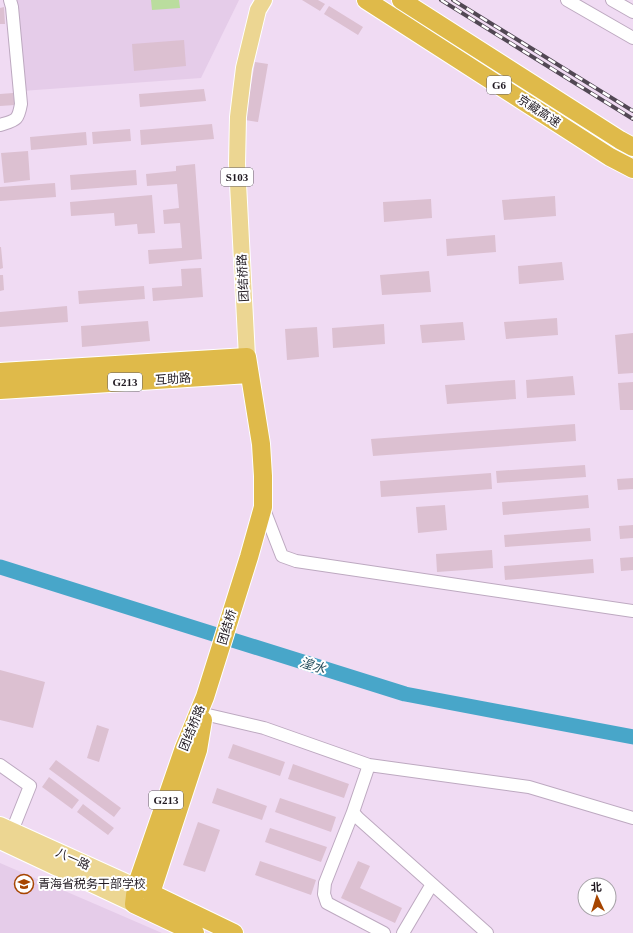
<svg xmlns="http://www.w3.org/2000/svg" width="633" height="933" viewBox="0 0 633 933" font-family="'Times New Roman','Noto Sans SC',serif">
	<rect width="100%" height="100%" fill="#f0dbf3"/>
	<!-- built -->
	<path fill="#e5cce9" d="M16 0H239L201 78 22 91Z
		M0 863 95 904 162 933H0Z"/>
	<!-- green -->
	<path fill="#badd9e" d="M151 0H179L180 8 152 10Z"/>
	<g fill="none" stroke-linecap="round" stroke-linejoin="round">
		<!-- river -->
		<path stroke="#48a6c9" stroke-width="15" d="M0 567 405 694 633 737"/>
	</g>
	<!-- building -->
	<path fill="#dcc0d1" d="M302 0H318L325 4 320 11Z
		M329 6 363 27 358 35 324 14Z
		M4 7 5 24H0V8Z
		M184 40 186 66 134 71 132 44Z
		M255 62 268 64 258 122 245 120Z
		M204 89 206 101 140 107 139 94Z
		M13 93 15 105 0 106V94Z
		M212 124 214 139 141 145 140 130Z
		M130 129 131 141 93 144 92 132Z
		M86 132 87 145 31 150 30 137Z
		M28 151 30 180 4 183 1 153Z
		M195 164 202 259 149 264 148 250 182 248 180 223 164 224 163 210 179 208 177 184 147 186 146 174 176 171V166Z
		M136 170 137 185 71 190 70 175Z
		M55 183 56 197 0 201V187Z
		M152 195 155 233 138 234 137 224 115 226 114 213 71 216 70 202Z
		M555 196 556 216 504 220 502 200Z
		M431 199 432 218 384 222 383 202Z
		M495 235 496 252 447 256 446 239Z
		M0 247H1L3 268 0 269Z
		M562 262 564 280 519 284 518 266Z
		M201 268 203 297 153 301 152 288 182 286 181 269Z
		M429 271 431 292 382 295 380 275Z
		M0 275H3L4 290 0 291Z
		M144 286 145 299 79 304 78 291Z
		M67 306 68 322 0 327V312Z
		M557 318 558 335 506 339 504 322Z
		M148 321 150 341 82 347 81 326Z
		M463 322 465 340 422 343 420 325Z
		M384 324 385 344 333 348 332 328Z
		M317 327 319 357 287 360 285 329Z
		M633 333V373L618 374 615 335Z
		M573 376 575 395 527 398 526 380Z
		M515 380 516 399 447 404 445 385Z
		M633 382V410H620L618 383Z
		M575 424 576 441 373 456 371 439Z
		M585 465 586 477 497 483 496 471Z
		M491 473 492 489 381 497 380 481Z
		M633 478V489L618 490 617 479Z
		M588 495 589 508 503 515 502 502Z
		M445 505 447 530 418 533 416 507Z
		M633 525V538L620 539 619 526Z
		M590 528 591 541 505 547 504 535Z
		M492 550 493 568 437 572 436 554Z
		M633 557V570L621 571 620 558Z
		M593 559 594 573 505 580 504 566Z
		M0 670 45 682 33 728 0 720Z
		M97 725 109 729 99 762 87 758Z
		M233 744 285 762 280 776 228 758Z
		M56 760 121 808 114 817 49 769Z
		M293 764 349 784 344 798 288 779Z
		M49 777 79 800 72 809 42 787Z
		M217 788 267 806 262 820 212 803Z
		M280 798 336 817 331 832 275 812Z
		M83 804 114 828 108 835 77 812Z
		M198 822 220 830 205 872 183 865Z
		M270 828 327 847 321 862 265 842Z
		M260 861 316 880 311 895 255 875Z
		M358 861 370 866 360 888 402 908 395 923 341 898Z"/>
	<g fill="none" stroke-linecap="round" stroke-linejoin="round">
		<defs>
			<path id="minor" d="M567 0 633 38
				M612 0 633 12
				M0 125C16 120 18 121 21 104L12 7 10 0
				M263 507 282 556 296 561 633 611
				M204 714 264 728 369 765 529 787 633 818
				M0 765 30 786 12 831
				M369 765 353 812 358 818 487 933
				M353 812 325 883 324 894 327 903 384 933
				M403 933 432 884"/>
			<path id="major" d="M247 357 237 164 238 117 244 68 258 10 264 0
				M0 825 148 892
				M0 841 134 904 144 898"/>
			<path id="highway" d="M366 0 610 157 633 169
				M401 0 620 140 633 147
				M0 372 247 357 261 444 263 476V507L249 557 205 697 184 748 136 887 134 904 195 933
				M0 390 249 374
				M203 720 198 750 151 893 234 933"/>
		</defs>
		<!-- minor casing -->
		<use href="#minor" stroke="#bda9c0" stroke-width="14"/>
		<!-- major casing -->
		<use href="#major" stroke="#fff" stroke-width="18"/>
		<!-- highway casing -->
		<use href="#highway" stroke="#fff" stroke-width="20"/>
		<!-- minor -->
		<use href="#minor" stroke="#fff" stroke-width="12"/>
		<!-- major -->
		<use href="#major" stroke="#ecd692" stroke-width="16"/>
		<!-- highway -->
		<use href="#highway" stroke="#dfba4a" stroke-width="18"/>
		<defs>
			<path id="rail" d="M441 0 633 119
				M453 0 633 111"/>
		</defs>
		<!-- rail casing -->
		<use href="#rail" stroke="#524854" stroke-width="4"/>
		<!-- rail -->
		<use href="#rail" stroke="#fff" stroke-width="2.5" stroke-dasharray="8" stroke-linecap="butt"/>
	</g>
	<!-- icons -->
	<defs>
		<symbol id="school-ring" viewBox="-11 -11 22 22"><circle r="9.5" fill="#fff" stroke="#a64500" stroke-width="1.5"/><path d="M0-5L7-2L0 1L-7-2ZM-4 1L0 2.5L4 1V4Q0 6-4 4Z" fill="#a64500"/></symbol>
	</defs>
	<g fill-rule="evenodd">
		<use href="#school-ring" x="13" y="873" width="22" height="22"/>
	</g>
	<g text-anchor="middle" stroke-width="4" stroke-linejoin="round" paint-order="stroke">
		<!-- shield labels -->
		<g fill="#fff" stroke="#645f64" stroke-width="1">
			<rect x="487" y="76" width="24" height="18" rx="3"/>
			<rect x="221" y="168" width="32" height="18" rx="3"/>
			<rect x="108" y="373" width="34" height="18" rx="3"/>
			<rect x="149" y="791" width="34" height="18" rx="3"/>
		</g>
		<g font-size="11" font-weight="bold" fill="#211a22">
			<text x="499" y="89">G6</text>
			<text x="237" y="181">S103</text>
			<text x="125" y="386">G213</text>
			<text x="166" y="804">G213</text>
		</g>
		<!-- street labels -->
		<g font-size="12" fill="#211a22" stroke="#fff">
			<text transform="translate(539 111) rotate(33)" y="4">京藏高速</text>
			<text transform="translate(243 278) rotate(-93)" y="4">团结桥路</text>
			<text transform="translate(173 379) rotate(-4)" y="4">互助路</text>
			<text transform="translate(227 627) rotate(-73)" y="4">团结桥</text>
			<text transform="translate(192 728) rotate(-68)" y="4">团结桥路</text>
			<text transform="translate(73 859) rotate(24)" y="4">八一路</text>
		</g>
		<!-- poi labels -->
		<g font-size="12" fill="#211a22" stroke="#fff" text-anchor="start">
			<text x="38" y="888">青海省税务干部学校</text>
		</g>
		<!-- water labels -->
		<g font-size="13" font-style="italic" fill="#244d5c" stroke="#fff">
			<text transform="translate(313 665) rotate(17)" y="5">湟水</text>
		</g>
	</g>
	<!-- north arrow -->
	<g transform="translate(597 897) rotate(356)"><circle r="19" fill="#ffffff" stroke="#a6a3a7"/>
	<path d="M0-3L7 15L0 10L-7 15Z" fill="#a64500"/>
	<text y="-6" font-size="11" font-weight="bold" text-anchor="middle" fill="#211a22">北</text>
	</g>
</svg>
